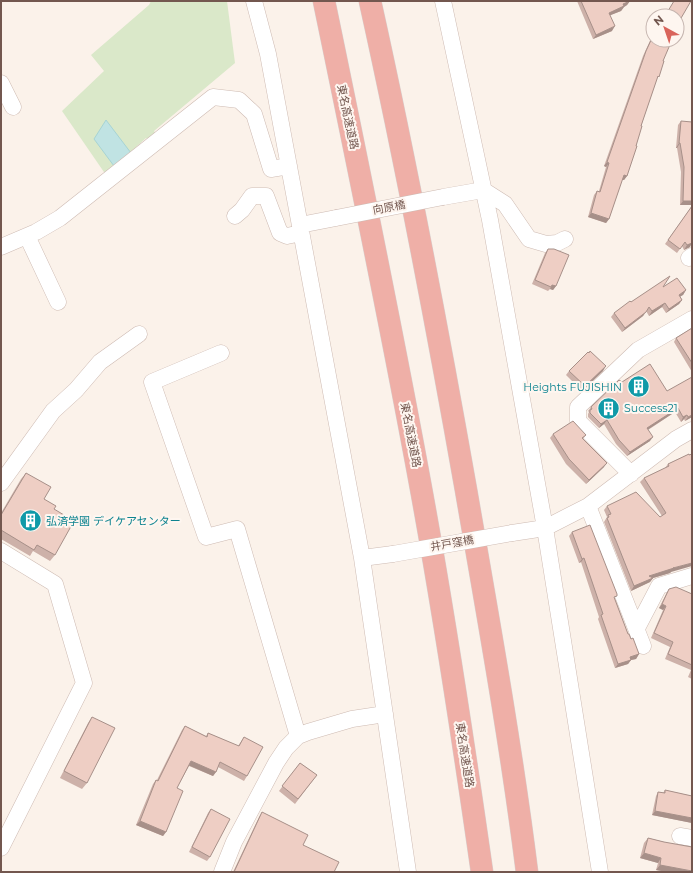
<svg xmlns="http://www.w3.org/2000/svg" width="693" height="873" viewBox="0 0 693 873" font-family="Montserrat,'Noto Sans JP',sans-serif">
	<rect width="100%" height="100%" fill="#fbf2ea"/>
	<!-- green -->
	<path fill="#dae8c9" d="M151 1H227L235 63 154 131 156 134 148 140 146 138 135 148V150L106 175 62 111 104 71 91 55 149 5Z"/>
	<!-- water -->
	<path fill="#c0e3e3" stroke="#a7d4d4" d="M106 120 131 153 114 166 94 139Z"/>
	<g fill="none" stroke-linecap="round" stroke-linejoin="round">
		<defs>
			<path id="street" d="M254 1 268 54 362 558 408 872
				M443 1 490 220 545 528 600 872
				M1 83 13 107
				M443 197 483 190 505 204 529 239 546 244 557 243 565 239
				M235 216 242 210 252 196H266L280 233 287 236 301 233
				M300 225 336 218
				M27 236 58 302
				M1 247 36 232 60 218 213 97 239 100 254 114 271 169 289 166
				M689 258 692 256
				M221 353 152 382 206 537 237 529 298 736
				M631 474 578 421V407L638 350 692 319
				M1 483 53 411 76 390 100 362 139 334
				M588 506 643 646
				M512 533 545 528 588 506 676 439 692 430
				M1 551 55 584 84 683 1 848
				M362 558 393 554
				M637 628 659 586 692 576
				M680 836 692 838
				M222 872 234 842 276 763 286 748 298 736 308 732 352 719 385 714"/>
			<path id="highway" d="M324 1C358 165 392 329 422 494 445 620 464 746 482 872
				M370 1C406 163 437 326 466 490 488 617 511 744 527 872"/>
		</defs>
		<!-- street casing -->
		<use href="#street" stroke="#cebbb3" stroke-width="17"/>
		<!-- highway casing -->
		<use href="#highway" stroke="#d8d0ce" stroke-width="23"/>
		<!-- street -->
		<use href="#street" stroke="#fff" stroke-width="16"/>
		<!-- highway -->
		<use href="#highway" stroke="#efafa7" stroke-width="22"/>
		<defs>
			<path id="street-bridge" d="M336 218 443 197
				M393 554 512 533"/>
		</defs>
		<!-- street-bridge casing -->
		<use href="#street-bridge" stroke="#cebbb3" stroke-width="17" stroke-linecap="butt"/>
		<!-- street-bridge -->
		<use href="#street-bridge" stroke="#fff" stroke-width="16"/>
	</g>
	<!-- wall -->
	<path fill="#cdb1a9" d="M577 1H630L627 5 624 7 621 11 610 15 612 31 593 39Z
		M653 34V40L663 61 641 126 636 146 627 176 624 180H622L609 219 606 223 588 217 594 195 597 191H599L606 167 604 166 643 56Z
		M681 121 692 205H680L681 172 677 148H676L678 125Z
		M692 206 690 247 684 250 682 246 677 253 665 244Z
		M548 249 556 286 553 290 550 289 548 291 532 284 545 253Z
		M663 287 686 290 683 295 680 296 682 300 679 304 666 313 662 307 649 316 646 311 643 316 622 332 611 317 614 313 631 302Z
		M692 328V372L674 342 676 338Z
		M589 353 603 371 582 391 566 375 569 371Z
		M622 382 667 391 692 417 685 421 684 419 681 422 675 412 648 430 650 441 627 456 616 444 604 424 599 428 588 417V414L589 412 588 411 591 407Z
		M553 434 586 435 583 439 604 467 586 484 566 464 550 438Z
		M689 454 671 572 670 573 653 578 650 582 631 591 604 522 607 517 604 510 607 506 660 517 662 516 640 482 644 478 665 468 668 464Z
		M26 473 44 499 54 509 55 555 50 561 33 551 30 556 1 539V513L21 479Z
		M572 532 615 599 628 634 639 654 636 659 631 660 628 664 615 668 598 619 599 617 581 562 579 563 569 536Z
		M669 589 692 594V679L688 677 691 670 665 659 670 647 651 638 663 610 659 608 666 594Z
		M92 717 87 783 82 789 60 778 88 723Z
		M185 726 206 736 208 733 238 746 244 737 247 776 244 781 218 767 216 772 213 776 189 766 177 788 166 832 163 836 136 825 153 784 156 780H157L182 730Z
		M300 763 317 775 295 804 279 791Z
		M665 790 692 796V823L652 815 656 796 658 792 663 793Z
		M211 809 210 857 207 861 189 852 208 813Z
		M262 812 303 845 334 872H233L259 817Z
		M648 838 664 842 692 872H667L656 870 658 863 640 858 644 843Z"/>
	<!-- shaded-wall -->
	<path fill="#a79089" d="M630 1 627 5 624 7 621 11 606 17 609 13 623 4Z
		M615 26 612 31 593 39 596 35Z
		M679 143H680L677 148H676Z
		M607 162 609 163 606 167 604 166Z
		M624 175 627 176 624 180 620 179Z
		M683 201H692V205H680Z
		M591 213 609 219 606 223 588 217Z
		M692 243 690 247 684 250 687 245Z
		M552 285 556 286 553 290 550 289Z
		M686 290 683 295 676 299 679 295Z
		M682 300 679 304 666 313 669 309Z
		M665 303 662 307 649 316 652 311Z
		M646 312 643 316 622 332 625 328Z
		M606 366 603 371 582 391 585 386Z
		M678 408 675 412 644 432 647 428Z
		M687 415 684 419 681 422 683 417Z
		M692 415V417L685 421 688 417Z
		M607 420 604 424 599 428 601 424Z
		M653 437 650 441 627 456 630 452Z
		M607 463 604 467 586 484 589 480Z
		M584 558 581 562 579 563 582 559Z
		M692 563V566L671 572 670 573 653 578 650 582 631 591 634 586 649 576 673 568Z
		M662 604 666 606 663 610 659 608Z
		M639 654 636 659 631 660 628 664 615 668 618 664 630 657Z
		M191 761 216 772 213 776 188 765Z
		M655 811 692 818V823L652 815Z
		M140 821 166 832 163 836 136 825Z
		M644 853 661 858 658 863 640 858Z
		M660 865 692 871V872H667L656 870Z"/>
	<!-- building -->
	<path fill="#eecec4" stroke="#a79089" d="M581 1H630L623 4 624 6 609 13 615 26 596 35Z
		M674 1H691L677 25V16H665Z
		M653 36V40H672L663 61H664L659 77 658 76 641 126H642L636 146H637L627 176 624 175 609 219 591 213 597 191 600 192 609 163 607 162 646 51Z
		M681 121 692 122V201H683L684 167 680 143H679Z
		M692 206V243L687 245 685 242 680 249 668 240Z
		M548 249H554L569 255 556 286 552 285 551 287 535 280Z
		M670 276 663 287 677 278 686 290 679 295 682 300 669 309 665 303 652 311 649 307 646 312 625 328 614 313 630 301 631 302Z
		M692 328V363L676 338Z
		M590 351 606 366 585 386 569 371 588 352 589 353Z
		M650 364 667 391 692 377V415L688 417 687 415 683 417 678 408 647 428 653 437 630 452 619 440 607 420 601 424 590 413V410L592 409 591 407 619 380 622 382Z
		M573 421 586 435 582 438 607 463 589 480 569 459 553 434Z
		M689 454V455L692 454V563L673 568H674L649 576 653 578 634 586 607 518 609 517 608 515 611 514 607 506 636 492 660 517 666 513 644 478 669 466 668 464Z
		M26 473 51 487 44 499 56 506 54 509 74 521 55 555 37 545 34 550 1 530V515Z
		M590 525 617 594V596L614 597 628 634H629L631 639 633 638 639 654 630 657 631 660 618 664 601 615 603 614 584 558 582 559 572 532Z
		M676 587 692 594V665L668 654 673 642 654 633 666 606 662 604 669 589Z
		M92 717 115 728 87 783 64 771Z
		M185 726 207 737 208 733 239 746 244 737 263 747 247 776 220 762 216 772 191 761 177 788 183 791 166 832 140 821 156 780 158 781Z
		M300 763 317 775 298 799 282 786Z
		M665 790 692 796V818L655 811 658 792 665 793Z
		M211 809 230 819 210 857 192 847Z
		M262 812 308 835 303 845 339 862 334 872H234Z
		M648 838 664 842 692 847V871L660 865 661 858 644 853Z"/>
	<!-- icons -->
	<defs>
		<symbol id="building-disc" viewBox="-11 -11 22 22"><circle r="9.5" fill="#0f9aa8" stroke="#fef6f0"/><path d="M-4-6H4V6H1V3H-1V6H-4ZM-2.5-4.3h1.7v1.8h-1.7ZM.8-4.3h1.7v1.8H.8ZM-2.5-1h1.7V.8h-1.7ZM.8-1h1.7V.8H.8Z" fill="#fff"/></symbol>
	</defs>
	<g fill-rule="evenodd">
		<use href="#building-disc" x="626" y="374" width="25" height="25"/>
		<use href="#building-disc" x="596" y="396" width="25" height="25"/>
		<use href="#building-disc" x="18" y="508" width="25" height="25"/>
	</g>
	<g text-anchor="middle" stroke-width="4" stroke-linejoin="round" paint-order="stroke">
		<!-- street labels -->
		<g font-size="11" fill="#73574f" stroke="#fef6f0">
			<text transform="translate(348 117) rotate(78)" y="4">東名高速道路</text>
			<text transform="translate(389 207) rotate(-11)" y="4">向原橋</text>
			<text transform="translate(411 435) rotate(79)" y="4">東名高速道路</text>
			<text transform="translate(452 543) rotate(-10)" y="4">井戸窪橋</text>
			<text transform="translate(465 755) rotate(81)" y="4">東名高速道路</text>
		</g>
		<!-- culture labels -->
		<g font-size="11" fill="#0d838f" stroke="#fef6f0" text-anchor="start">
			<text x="622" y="391" text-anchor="end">Heights FUJISHIN</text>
			<text x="624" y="412">Success21</text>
			<text x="46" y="525">弘済学園 デイケアセンター</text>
		</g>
	</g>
	<!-- border -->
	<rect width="693" height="873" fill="none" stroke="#73574f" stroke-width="4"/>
	<!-- north arrow -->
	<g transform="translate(665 28) rotate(320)"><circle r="19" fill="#fef6f0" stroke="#c6b6b0"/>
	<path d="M0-3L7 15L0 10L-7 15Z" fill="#d9645b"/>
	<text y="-6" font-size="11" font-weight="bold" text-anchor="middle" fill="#73574f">N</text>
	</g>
</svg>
